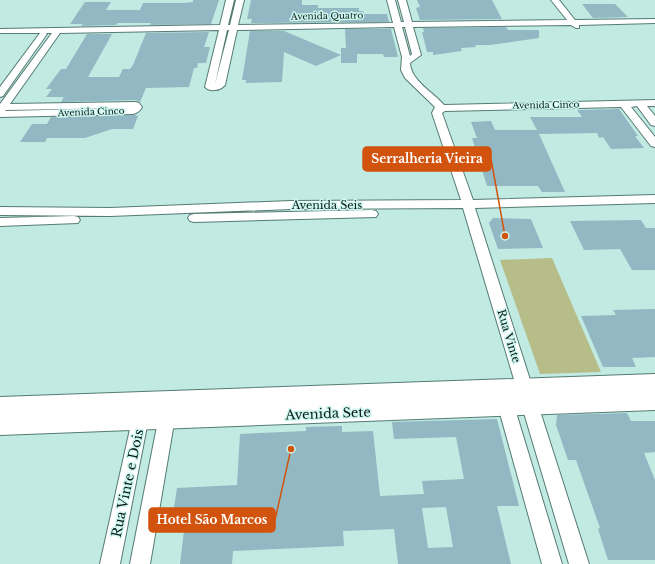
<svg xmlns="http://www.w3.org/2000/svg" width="655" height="564" viewBox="0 0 655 564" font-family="'Libre Baskerville',serif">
	<rect width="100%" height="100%" fill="#c0eae2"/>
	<!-- green -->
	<path fill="#b7bd88" d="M552 258 601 372 540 374 500 260Z"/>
	<!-- building -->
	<path fill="#92b8c3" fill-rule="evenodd" d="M193 0H219L211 24 150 25 151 23H118L116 25 81 26 83 24H70L85 2H111L106 10H140L143 3H184L193 2Z
		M251 0H302V5H318V8H359V11H363L364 14H387L389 22 251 23 252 19H247Z
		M417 0H492L502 19 420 20 416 8 420 7Z
		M582 4H615L628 17 593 18Z
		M506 27 508 30H539V38L490 45H475L476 47 461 48 462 51 433 55V52H427L422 32H424L423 28Z
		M345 29H391L398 57H384L383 54H357V63H341V48H346Z
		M250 31H284L341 55 316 66 284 52 282 82 246 83V80H242Z
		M209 32 204 47H210L206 63H198L197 68H194L189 87 146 88 140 102 135 100 61 102 64 97H46L52 89H46L61 69H66L87 34H112L88 77H119L123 69H130L133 65 146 33Z
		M619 109 638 136H635L644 148 611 149 603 137 599 138 597 133 539 134 565 192H542L538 186H487L472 138H477L471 122 491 121 495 130H537L530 117H582L577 110Z
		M135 115 138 116 133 129H112L85 138H47L45 142H20L32 124H47L51 117Z
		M493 218 531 219 543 248 498 249 489 223Z
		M641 220 646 228H655V270H632L620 249 584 250 570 221Z
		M655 309V357L632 358 636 367H603L581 316 616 315 613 310Z
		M627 413 631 421H655V452L644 453 655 480V560H608L598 529 600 528 576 460H568L556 425 557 415Z
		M497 419 519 506H497L511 564H398L394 529 343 531 344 546 233 551 232 564H180L186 514 173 515 177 488 237 485 240 434 306 431V427L342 426V432L373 431 380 496 424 494 422 481 464 479 456 437 394 439 392 422ZM446 507 453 547 428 548 422 508Z"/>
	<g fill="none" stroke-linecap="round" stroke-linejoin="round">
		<defs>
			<path id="minor" d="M226 0H234L228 25H230L236 0H244L238 25 393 23 387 0H395L401 22H404L398 0H406L412 22 567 20 551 0H559L575 20 655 19V23L579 25V28H576L571 25 413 27 421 55 410 63C411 81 433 92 444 105L655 100V106H647L655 116V126L651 125 637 106 631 107 655 137V147L651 146 621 107 445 111 442 113 473 200 655 195V203L475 208 589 564H569L463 208 291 209 110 216 0 215V207L110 208 291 201 461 200 432 113 435 107 405 78 401 70 402 57 394 27 237 30 225 85C220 91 210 92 205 87L219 30 60 33 10 104 135 102 139 103 142 107C140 111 137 113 133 114L0 117V104L52 33H46L47 34 3 96 0 97V87L40 33H0V29L220 25ZM402 27H405L412 54 410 56ZM227 30H229L215 84ZM129 108 5 111 6 110Z
				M372 210 376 211 378 214 376 217 194 222 190 221 188 218 190 215 194 214Z
				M74 216 78 217 80 220 78 223 0 226V218Z
				M504 392 510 394 512 399 562 564H542L496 399 498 394Z
				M142 404 148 406 150 411 120 564H100L134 411 136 406Z
				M168 404 174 406 176 411 150 564H130L160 411 162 406Z"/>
			<path id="tertiary" d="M655 374V392L0 415V397Z
				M655 392V410L0 435V415Z"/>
		</defs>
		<!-- minor casing -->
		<use href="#minor" stroke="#557b74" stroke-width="2"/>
		<!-- tertiary casing -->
		<use href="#tertiary" stroke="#557b74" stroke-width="2"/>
		<!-- minor -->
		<use href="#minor" fill="#fff" fill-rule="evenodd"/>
		<!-- tertiary -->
		<use href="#tertiary" fill="#fff" fill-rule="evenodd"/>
	</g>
	<g text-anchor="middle" stroke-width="3" stroke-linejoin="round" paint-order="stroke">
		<!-- far-street labels -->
		<g font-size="9" fill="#0b1a18" stroke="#cdf7ef">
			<text transform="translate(327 16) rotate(-1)" y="3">Avenida Quatro</text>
			<text transform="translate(546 105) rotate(-1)" y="3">Avenida Cinco</text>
			<text transform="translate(91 112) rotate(-2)" y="3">Avenida Cinco</text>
		</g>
		<!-- street labels -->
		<g font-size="11" fill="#0b1a18" stroke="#cdf7ef">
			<text x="327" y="209">Avenida Seis</text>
			<text transform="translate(509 336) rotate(73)" y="4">Rua Vinte</text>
		</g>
		<!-- near-street labels -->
		<g font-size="13" fill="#0b1a18" stroke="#cdf7ef">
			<text transform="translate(328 413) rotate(-2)" y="5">Avenida Sete</text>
			<text transform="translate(127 483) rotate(-78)" y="5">Rua Vinte e Dois</text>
		</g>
	</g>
	<!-- callouts -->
	<path fill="none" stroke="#d2530d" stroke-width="1.5" d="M505 236L491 159M291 449L275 520"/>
	<g fill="#d2530d" stroke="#cdf7ef" stroke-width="1.5">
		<circle cx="505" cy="236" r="4"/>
		<circle cx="291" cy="449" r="4"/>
	</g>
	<g fill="#d2530d" stroke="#d2530d" stroke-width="1.5">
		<rect x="363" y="147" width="128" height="24" rx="4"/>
		<rect x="149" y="508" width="126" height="24" rx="4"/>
	</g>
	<g font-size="12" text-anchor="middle" font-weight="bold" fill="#fff">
		<text x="427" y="163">Serralheria Vieira</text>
		<text x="212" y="524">Hotel São Marcos</text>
	</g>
</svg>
